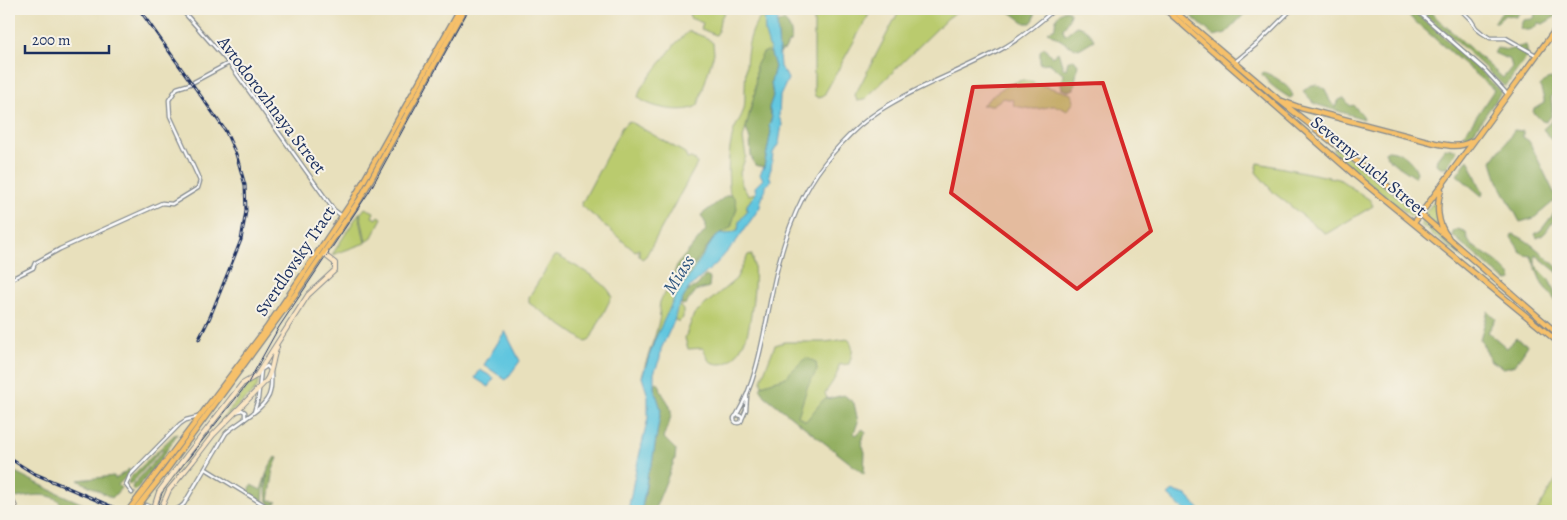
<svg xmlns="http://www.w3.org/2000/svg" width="1567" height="520" viewBox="0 0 1567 520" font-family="Alegreya,serif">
	<rect width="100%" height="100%" fill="#f7f3e8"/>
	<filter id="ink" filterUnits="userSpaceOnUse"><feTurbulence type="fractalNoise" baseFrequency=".02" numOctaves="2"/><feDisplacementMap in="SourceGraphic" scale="10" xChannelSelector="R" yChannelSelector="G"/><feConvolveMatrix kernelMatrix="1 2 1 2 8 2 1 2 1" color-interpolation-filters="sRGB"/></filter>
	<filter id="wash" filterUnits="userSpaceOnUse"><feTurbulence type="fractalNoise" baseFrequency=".0096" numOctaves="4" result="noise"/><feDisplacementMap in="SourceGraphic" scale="20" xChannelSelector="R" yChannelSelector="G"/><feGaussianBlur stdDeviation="1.12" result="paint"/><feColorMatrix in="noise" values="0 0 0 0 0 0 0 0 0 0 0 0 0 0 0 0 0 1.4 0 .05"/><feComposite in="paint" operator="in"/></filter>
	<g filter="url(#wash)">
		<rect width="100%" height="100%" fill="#e8e0bc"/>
		<!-- green -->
		<path fill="#bacb6e" stroke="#6a7d66" d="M689 9H726L720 20 718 32 716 35 701 29 703 23 690 18Z
			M814 9H872L824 95 819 98 815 96 814 92Z
			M900 9H961L948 18 864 100 857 101 855 95Z
			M764 14 765 33 772 54 767 51 756 66 755 92 743 139 746 156 740 173 742 185 748 195 756 193 747 205V211L739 222 738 230 727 234 674 299 683 310V318L679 322 672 318 655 339 642 377C646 358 655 340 659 321 661 315 658 308 660 302 664 293 670 287 679 282L731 202C727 177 727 154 734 130 737 123 742 116 744 109 745 103 745 96 745 90 746 66 745 31 764 14Z
			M689 31 707 38 713 43 714 53 698 105C687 115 648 108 638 97L641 88 676 43Z
			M1023 80 1072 94 1074 102 1067 111C1051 101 1049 109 1035 109 1028 109 1021 107 1014 106L1013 100 1003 98 993 105H982C996 93 1004 84 1023 80Z
			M629 121 685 153 687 159 691 158 695 160 697 164 646 256 642 259 639 256V249L636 251 632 249 582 206V203L622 127Z
			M1335 147 1405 203 1414 213V215L1411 216 1363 179 1333 151V149Z
			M1258 163 1339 179 1370 200 1373 206 1326 234 1274 193 1256 172Z
			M1437 197V216L1443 232 1424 215Z
			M365 208 374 212 372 217 377 219 379 216 382 218 371 239 366 242 360 212 361 213Z
			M359 213 365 243 332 255Z
			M1422 221H1424L1470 262 1469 263 1421 225Z
			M751 254C759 265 751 321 747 335 745 341 740 350 736 355 729 365 719 366 709 361L703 348 688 349 685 338 694 314 736 279 748 255Z
			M554 256H558C574 266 604 279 612 296L590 340 586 342 529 303V297Z
			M848 339C855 347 852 354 849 364L839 365C838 376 831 384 825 393L827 399 832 406V444L762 389 761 380 775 345 785 342H825Z
			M258 380 257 388 217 426 250 384Z
			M1558 476V511H1537Z"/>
		<!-- forest -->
		<path fill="#93af61" stroke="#576f60" d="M1006 9H1036L1034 19 1031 23H1025Z
			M1183 9H1249L1226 33 1214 36Z
			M1403 9H1410L1435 29 1488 78 1501 92 1473 133 1467 138 1464 135 1494 90 1403 11Z
			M1418 9H1426L1430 12 1503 78 1512 67 1510 60 1494 53 1497 48 1508 50 1526 45 1528 55 1505 87 1464 48Z
			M1505 9H1520V12L1516 17 1505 15 1497 22H1494Z
			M1535 9H1558V15L1543 24 1538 23C1534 30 1527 32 1520 28L1523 20 1532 19 1535 17 1534 12Z
			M1066 10 1070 12 1069 19 1063 29 1065 35 1076 26C1085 27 1090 32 1094 40L1079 49 1070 46 1048 32 1055 28C1055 20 1057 12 1066 10Z
			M784 21C791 27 792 33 791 42L788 43 785 50 781 51 779 55 777 23Z
			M1044 47 1052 57 1058 52 1063 68 1066 69 1068 61 1074 59 1078 64 1074 89 1068 91 1062 89 1060 82 1064 75 1049 63 1040 64V51Z
			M767 51 772 54 775 67 771 82 773 96 769 108 772 117 769 126 771 132 764 167 755 165 751 156 750 140 746 128 755 92 756 66 763 53Z
			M1263 72C1274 75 1290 86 1293 96L1290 98C1279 91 1269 85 1262 74Z
			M1551 78 1558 82 1557 92 1551 97C1552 107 1555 115 1546 122L1542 121 1533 112 1534 109 1544 103V99L1540 86 1547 79Z
			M1312 85H1317L1325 89 1330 101 1335 107 1339 100 1344 98 1350 106 1353 105C1356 108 1364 115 1364 119L1315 104 1303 91Z
			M1558 115V148L1543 129Z
			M1514 130 1523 131V137L1529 141 1558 201V204L1553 202 1534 218 1520 222 1498 181 1492 161C1499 150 1508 141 1514 130Z
			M1445 148 1457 150 1447 167H1441L1436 164 1437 158Z
			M1388 150C1401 150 1413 161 1417 172L1415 177 1395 164 1388 158 1385 152Z
			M1468 159 1483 193 1482 196 1457 175Z
			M732 195 735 199 737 208 731 227 713 239 676 289 670 286 677 265 706 230V224L701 215 726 196Z
			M1558 208V217C1548 224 1549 234 1537 238L1535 234 1541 230Z
			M1458 229 1466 232 1467 238 1471 245 1496 261 1511 276 1512 280 1507 281 1501 277 1453 236V231Z
			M1512 234C1526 237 1547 258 1558 268V273L1535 254V265L1549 279 1556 296 1558 298V304L1542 284 1531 256 1525 255 1520 251 1511 237Z
			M705 276 710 278 709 287 696 291 686 304 681 305C682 292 687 291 697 286 700 283 702 279 705 276Z
			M1488 311 1496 319 1488 332 1507 348 1516 338 1528 345 1515 365 1504 368 1491 361 1480 339Z
			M806 358 816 362 817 371 808 385 798 416 806 421 823 400 844 395 854 403 858 422 854 433 856 435 863 429 866 432 861 441 865 452 864 474 765 396 760 388 764 384 784 378Z
			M657 382 660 386C661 396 670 401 671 411 672 419 666 430 663 437L676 450 675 459 654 511H641L645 494 648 472 652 463 661 409 654 388V384Z
			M177 434 159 462 135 491 132 488 133 485 164 450H161L130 485 128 483 130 478 174 435Z
			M275 457 278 458 272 472 273 475 269 500 277 502 273 505H270C264 497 267 485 267 475L264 489 263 501 249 493 251 485 261 490 268 469Z
			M9 469 51 490 99 511H64C60 490 32 495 17 498L9 490Z
			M129 469 130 473 118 485 121 488 112 498 78 480 114 476 115 479Z"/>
		<!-- water -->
		<path fill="#61c6df" stroke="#3e7a9e" d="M764 9H786L784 11 781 9 777 23 780 67 785 73 788 79 780 96 779 117 782 124 779 143 773 153 771 169 769 174 771 180 766 186C766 193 760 199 760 207L735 243 717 263 689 288 677 309 674 321 661 349 660 358 654 373V388L661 409 652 463 648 472 642 508 641 511H628L635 474 648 418V396L642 377 655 339 674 299 713 240 721 233 727 234 738 230 739 222 747 211V205L756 193 755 187 763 179 760 174 764 167 771 132 769 126 772 117 769 108 773 96 771 82 775 67 765 33Z
			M505 331 520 361 506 380 484 365Z
			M480 370 494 378 489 387 475 378Z
			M1173 491 1186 495 1201 511H1185L1168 495Z"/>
	</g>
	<g filter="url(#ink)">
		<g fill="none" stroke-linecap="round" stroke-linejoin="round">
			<!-- street-tunnel -->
			<path stroke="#bfbda9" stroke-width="2.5" stroke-dasharray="2.5 1" stroke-linecap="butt" d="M134 491 147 503"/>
			<defs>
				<path id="street" d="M181 9 229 63 334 210 342 216
					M1415 9 1485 70 1508 95
					M1460 9 1471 20 1476 28 1482 33 1490 38H1506L1536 55
					M1235 62 1258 43 1292 9
					M9 280 33 268 35 263 60 249 162 203 172 204 198 188 200 181 170 116 169 100 177 88 190 84 229 63
					M236 412 242 410 245 412V419
					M734 419a4 4 0 1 1 8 0a4 4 0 1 1-8 0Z
					M736 416C755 385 762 344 769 308 777 264 788 221 811 183 826 158 854 127 879 111 917 86 960 72 1000 50 1020 39 1038 24 1055 9
					M742 419 746 410 747 396
					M206 469 274 511
					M132 493 126 485 130 475 180 424 186 420 198 417
					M146 505C158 511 174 515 184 504L226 433C238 422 267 408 270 392 272 385 271 378 271 371L267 366 261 370 258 399 254 412"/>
				<path id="secondary" d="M187 455 242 384 256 376 308 295 335 270V263L326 256V251
					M193 461 213 435 266 381C273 371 272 358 277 347
					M9 494 17 511"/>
				<path id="primary" d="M1165 9 1357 177 1558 342
					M1172 9 1279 100 1394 191 1558 334
					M1282 101 1301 108 1435 143C1449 146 1460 148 1472 141
					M1441 190C1436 205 1437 224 1448 237
					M1414 223 1558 26
					M160 469 268 326 353 200 460 9
					M165 472 297 292 360 199 465 9"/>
			</defs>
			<!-- street casing -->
			<use href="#street" stroke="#82888d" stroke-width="5"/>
			<!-- secondary casing -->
			<use href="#secondary" stroke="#82888d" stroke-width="6"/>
			<!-- primary casing -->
			<use href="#primary" stroke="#82888d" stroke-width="7"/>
			<!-- street -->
			<use href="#street" stroke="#fff" stroke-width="2.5"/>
			<!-- secondary -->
			<use href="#secondary" stroke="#fbe6c4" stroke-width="4"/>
			<!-- primary -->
			<use href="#primary" stroke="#f6c06b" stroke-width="4.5"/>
			<!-- tram -->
			<path stroke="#1b2f5e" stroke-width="1" d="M156 511 162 493 168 484 248 383 279 327 369 192 469 9"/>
			<defs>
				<path id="rail" d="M139 9 225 130 236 154 245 185 246 211 241 240 210 317 199 339
					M9 458 33 473 122 511"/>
			</defs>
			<!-- rail casing -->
			<use href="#rail" stroke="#1b2f5e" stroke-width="3"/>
			<!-- rail -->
			<use href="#rail" stroke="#f7f3e8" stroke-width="1" stroke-dasharray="4" stroke-linecap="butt"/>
			<defs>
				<path id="secondary-bridge" d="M153 511 159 492 187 455
					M160 511 169 490 193 461"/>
				<path id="primary-bridge" d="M128 511 160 469
					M134 511 165 472"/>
			</defs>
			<!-- secondary-bridge casing -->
			<use href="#secondary-bridge" stroke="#82888d" stroke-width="6" stroke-linecap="butt"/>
			<!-- primary-bridge casing -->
			<use href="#primary-bridge" stroke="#82888d" stroke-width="7" stroke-linecap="butt"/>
			<!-- secondary-bridge -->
			<use href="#secondary-bridge" stroke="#fbe6c4" stroke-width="4"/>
			<!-- primary-bridge -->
			<use href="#primary-bridge" stroke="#f6c06b" stroke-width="4.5"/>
		</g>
	</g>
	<!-- marked area -->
	<path fill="#d62828" fill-opacity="0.2" stroke="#d62828" stroke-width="4" stroke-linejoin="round" d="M1103 83 1151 231 1077 289 951 193 973 87Z"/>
	<g text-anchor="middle" stroke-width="4" stroke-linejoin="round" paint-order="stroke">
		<!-- street labels -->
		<g font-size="18" fill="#1b2f5e" stroke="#f7f3e8">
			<text transform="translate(272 105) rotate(53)" y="6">Avtodorozhnaya Street</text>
			<text transform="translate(1369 166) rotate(40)" y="6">Severny Luch Street</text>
			<text transform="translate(295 261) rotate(-56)" y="6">Sverdlovsky Tract</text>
		</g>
		<!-- water labels -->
		<g font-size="19" font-style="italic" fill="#2c557e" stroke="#f7f3e8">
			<text transform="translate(678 274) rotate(-58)" y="7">Miass</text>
		</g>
	</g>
	<!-- margin -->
	<rect width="1567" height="520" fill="none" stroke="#f7f3e8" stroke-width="30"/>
	<!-- scale -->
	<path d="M25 45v8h84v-8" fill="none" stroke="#1b2f5e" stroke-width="2.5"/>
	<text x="32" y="45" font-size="15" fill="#1b2f5e" stroke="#f7f3e8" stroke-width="4" paint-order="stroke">200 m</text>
</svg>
